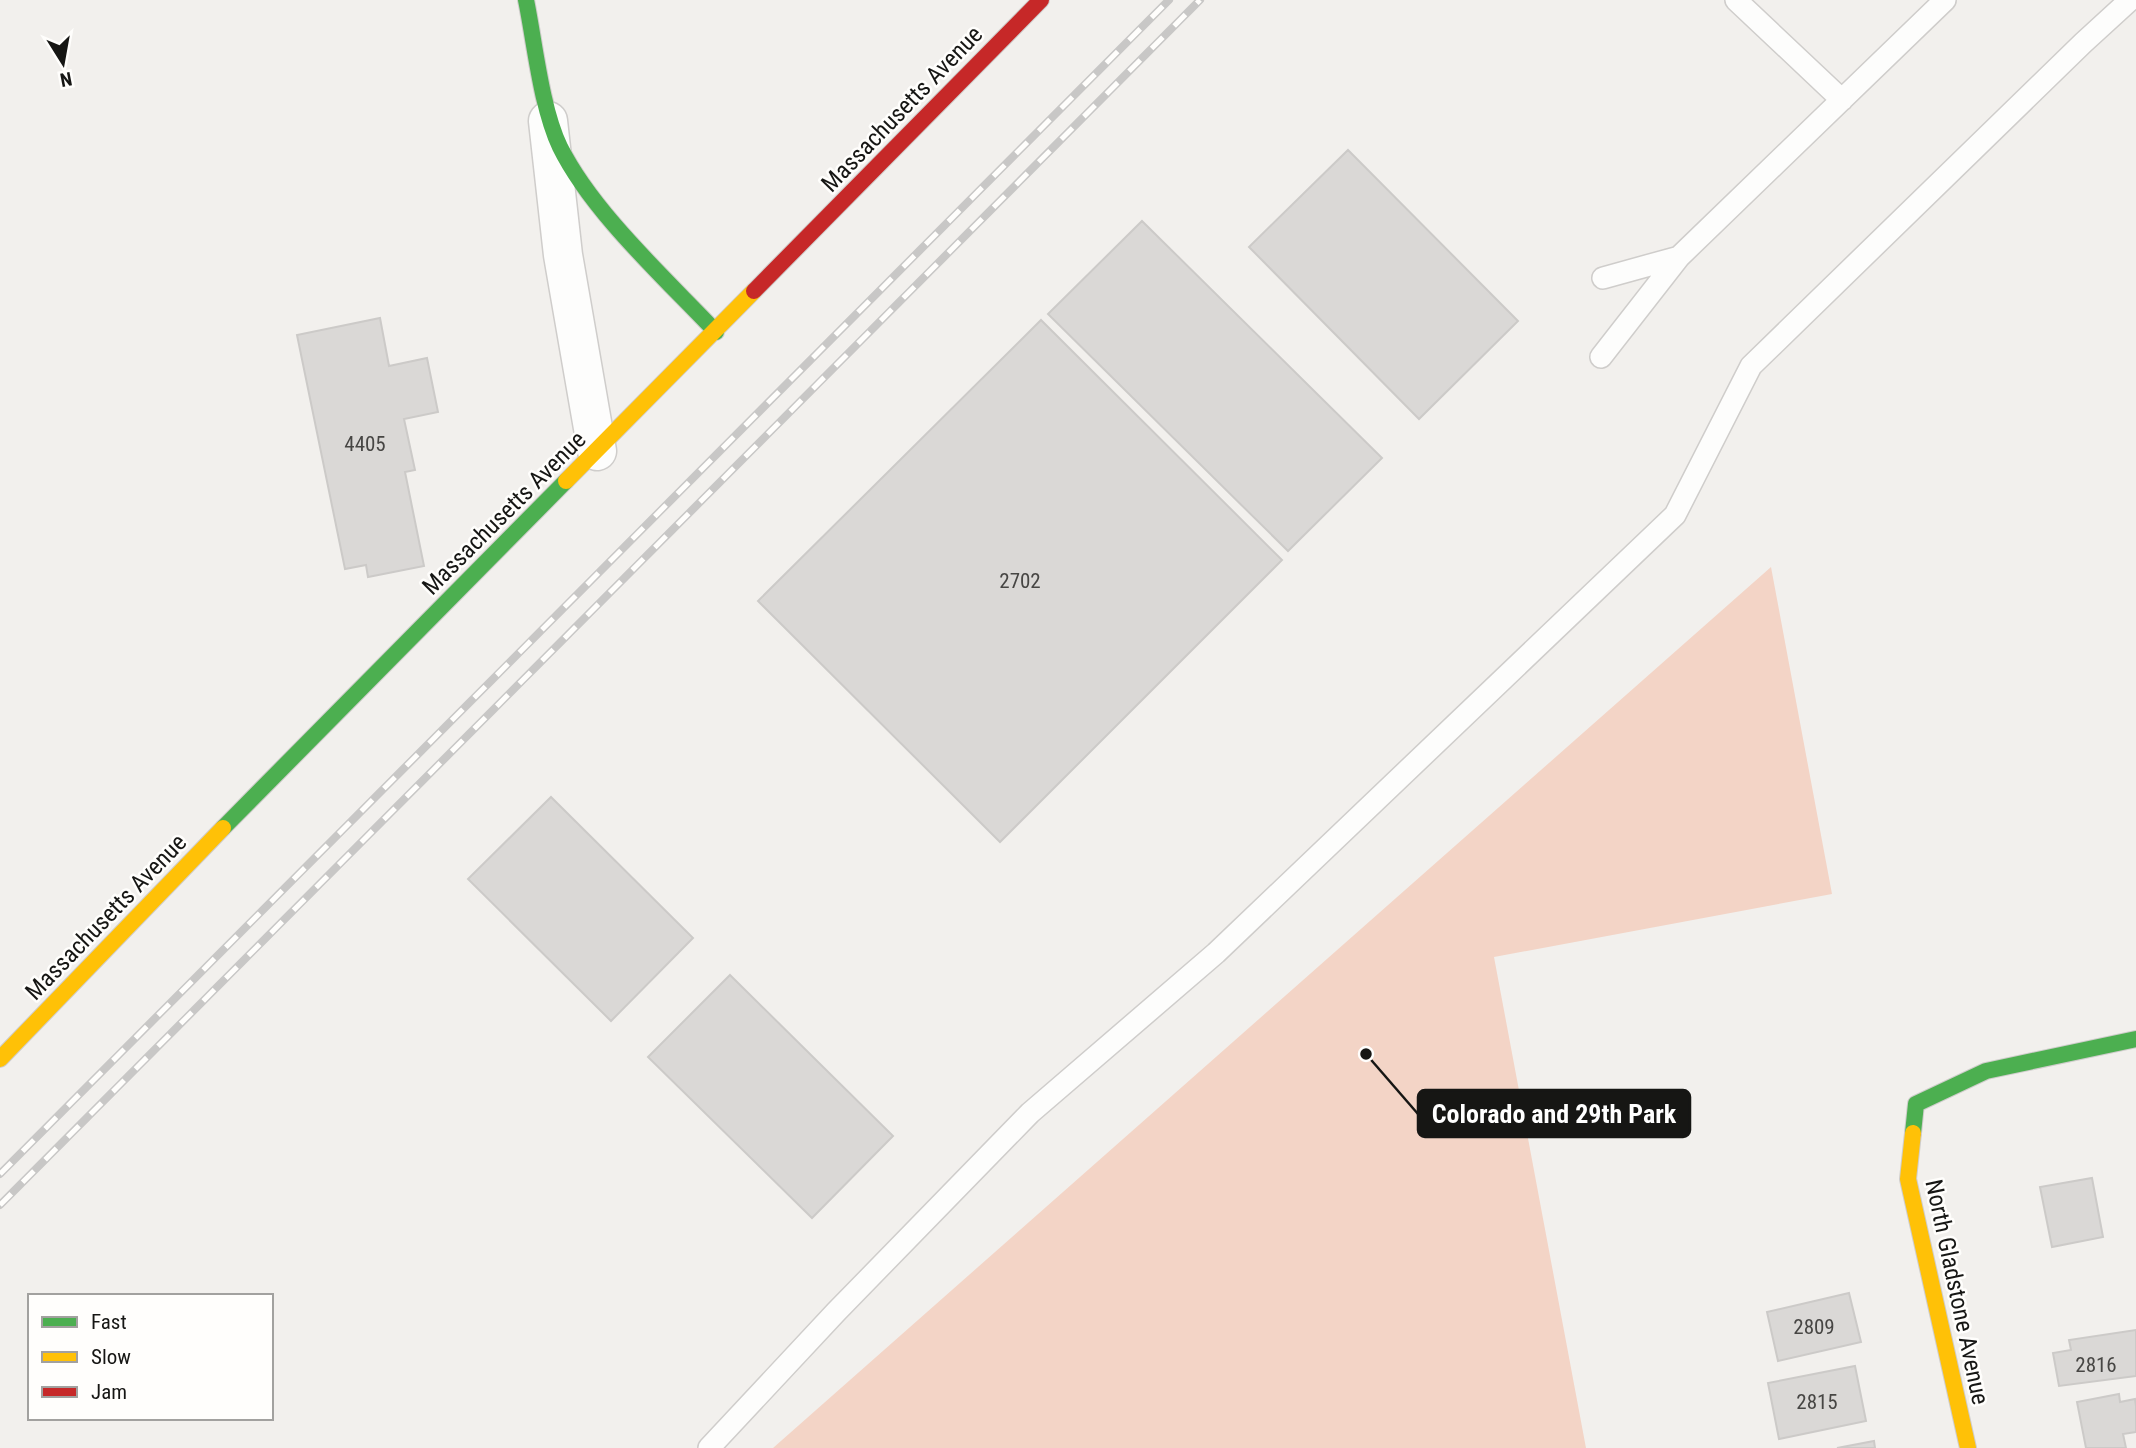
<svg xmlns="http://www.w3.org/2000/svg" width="2136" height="1448" viewBox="0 0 2136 1448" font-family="'Roboto Condensed',sans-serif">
	<rect width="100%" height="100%" fill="#f2f0ed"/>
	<!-- green -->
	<path fill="#f3d4c6" d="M1771 567 1832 894 1494 957 1586 1448H773Z"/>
	<!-- building -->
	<path fill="#dad8d6" stroke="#cccac8" stroke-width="2" d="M1348 150 1518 321 1419 419 1249 247Z
		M1142 221 1382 458 1288 551 1048 314Z
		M380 318 389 366 427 358 438 412 404 419 415 470 405 472 424 566 368 577 366 565 345 569 297 335Z
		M1041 320 1282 560 1000 842 758 601Z
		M551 797 693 938 611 1021 468 879Z
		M730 975 893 1136 812 1218 648 1057Z
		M2092 1178 2103 1237 2052 1247 2040 1187Z
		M1849 1293 1861 1342 1778 1361 1767 1312Z
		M2136 1330V1376L2059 1386 2053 1353 2071 1350 2069 1340Z
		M1855 1366 1866 1421 1779 1439 1768 1383Z
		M2119 1394 2120 1402 2135 1399 2136 1406V1432L2123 1434 2126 1448H2086L2077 1402Z
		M1874 1441 1875 1448H1837Z"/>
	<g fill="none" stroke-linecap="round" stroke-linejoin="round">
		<defs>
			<path id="lane" d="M1736 0 1842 100
				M1679 257 1945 0
				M1601 357 1679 257 1603 278
				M709 1448 836 1312 1030 1113 1216 953 1675 515 1751 366 2083 43 2130 0"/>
			<path id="street" d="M548 121 563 255 597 451"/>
			<path id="fast" d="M526 0C535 44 541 107 560 147 592 212 666 279 716 332
				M223 828 566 481
				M1913 1133 1916 1104 1986 1071 2136 1039"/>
			<path id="slow" d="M566 481 754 291
				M0 1059 223 828
				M1913 1133 1908 1179 1968 1448"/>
			<path id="jam" d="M754 291 1041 0"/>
		</defs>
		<!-- lane casing -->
		<use href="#lane" stroke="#cfcdcb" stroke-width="24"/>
		<!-- street casing -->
		<use href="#street" stroke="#cfcdcb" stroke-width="41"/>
		<!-- fast casing -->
		<use href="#fast" stroke="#cfcdcb" stroke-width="18"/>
		<!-- slow casing -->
		<use href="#slow" stroke="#cfcdcb" stroke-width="18"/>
		<!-- jam casing -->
		<use href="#jam" stroke="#cfcdcb" stroke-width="18"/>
		<!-- lane -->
		<use href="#lane" stroke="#fdfdfc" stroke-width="21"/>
		<!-- street -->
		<use href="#street" stroke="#fdfdfc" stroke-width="38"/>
		<!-- fast -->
		<use href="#fast" stroke="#4caf50" stroke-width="16"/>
		<!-- slow -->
		<use href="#slow" stroke="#ffc107" stroke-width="16"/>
		<!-- jam -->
		<use href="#jam" stroke="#c62828" stroke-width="16"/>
		<defs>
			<path id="rail" d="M0 1174 1169 0
				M0 1205 1200 0"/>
		</defs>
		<!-- rail casing -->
		<use href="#rail" stroke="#c8c7c6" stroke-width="8"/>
		<!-- rail -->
		<use href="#rail" stroke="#fffefc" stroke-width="5" stroke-dasharray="16" stroke-linecap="butt"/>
	</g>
	<g text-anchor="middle" stroke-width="5" stroke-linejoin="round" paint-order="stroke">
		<!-- number labels -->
		<g font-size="21" fill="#474644">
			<text x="365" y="451">4405</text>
			<text x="1020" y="588">2702</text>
			<text x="1814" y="1334">2809</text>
			<text x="2096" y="1372">2816</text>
			<text x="1817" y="1409">2815</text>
		</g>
		<!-- street labels -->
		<g font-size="24" fill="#161614" stroke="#fffefc">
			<text transform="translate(902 109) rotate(-46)" y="8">Massachusetts Avenue</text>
			<text transform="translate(504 513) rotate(-45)" y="8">Massachusetts Avenue</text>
			<text transform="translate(106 917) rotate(-46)" y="8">Massachusetts Avenue</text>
			<text transform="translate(1957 1292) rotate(78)" y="8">North Gladstone Avenue</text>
		</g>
	</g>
	<!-- callouts -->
	<path fill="none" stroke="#161614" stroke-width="2.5" d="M1366 1054L1418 1114"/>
	<circle fill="#161614" stroke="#fffefc" stroke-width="2.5" cx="1366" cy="1054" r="7"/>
	<rect fill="#161614" stroke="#161614" stroke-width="2.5" x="1418" y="1090" width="272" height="47" rx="7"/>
	<g font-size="26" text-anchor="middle" font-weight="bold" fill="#fff">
		<text x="1554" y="1123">Colorado and 29th Park</text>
	</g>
	<!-- legend -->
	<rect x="28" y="1294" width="245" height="126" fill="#fffefc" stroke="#a2a19f" stroke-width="2"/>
	<rect x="42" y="1317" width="35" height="10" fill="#4caf50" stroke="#a2a19f" stroke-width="2"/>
	<text x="91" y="1329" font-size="21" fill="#161614">Fast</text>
	<rect x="42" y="1352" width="35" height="10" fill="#ffc107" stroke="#a2a19f" stroke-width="2"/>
	<text x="91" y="1364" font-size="21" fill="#161614">Slow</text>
	<rect x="42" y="1387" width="35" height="10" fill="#c62828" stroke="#a2a19f" stroke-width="2"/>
	<text x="91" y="1399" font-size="21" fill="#161614">Jam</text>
	<!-- north arrow -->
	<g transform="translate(63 63) rotate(169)" stroke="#fffefc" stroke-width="5" paint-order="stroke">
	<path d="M0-5L12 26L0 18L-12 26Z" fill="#161614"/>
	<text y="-10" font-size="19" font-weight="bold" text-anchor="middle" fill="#161614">N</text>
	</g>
</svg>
